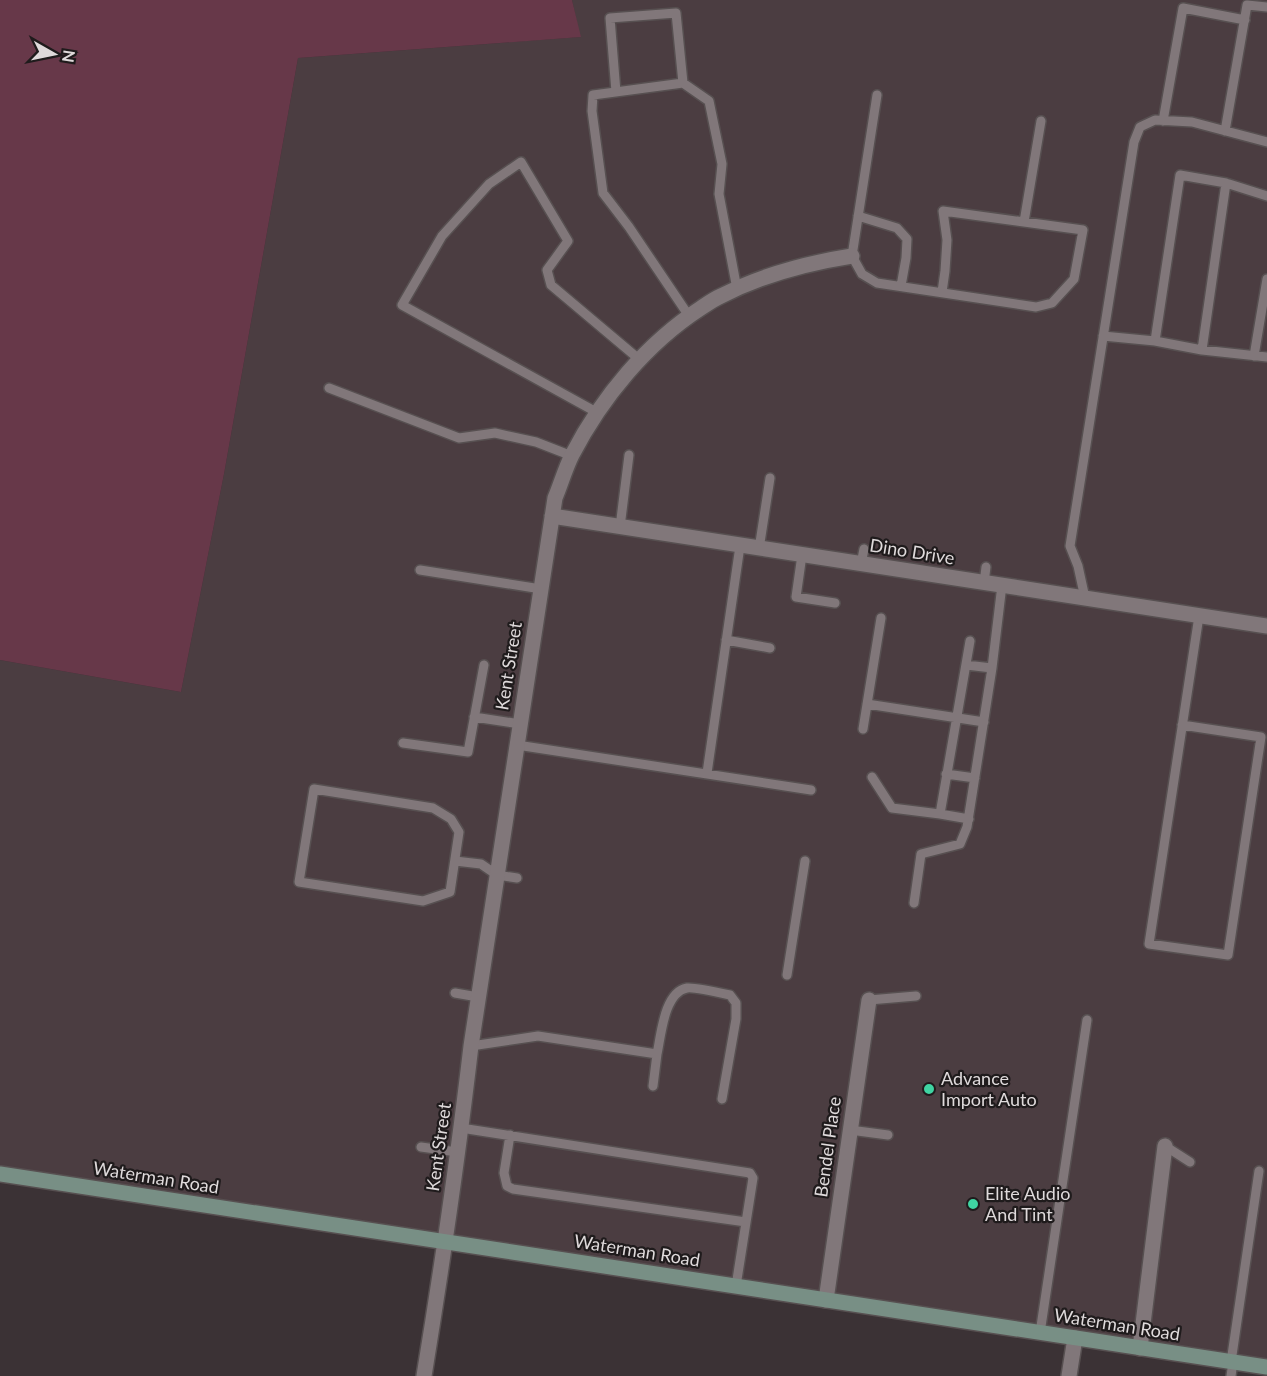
<svg xmlns="http://www.w3.org/2000/svg" width="1267" height="1376" viewBox="0 0 1267 1376" font-family="Lato,sans-serif">
	<rect width="100%" height="100%" fill="#3b3235"/>
	<!-- built -->
	<path fill="#4b3d41" d="M572 0H1267V1367L0 1174V660L181 692 224 474 298 58 580 37Z"/>
	<!-- green -->
	<path fill="#673849" d="M0 0H572L581 37 298 58 224 474 181 692 0 660Z"/>
	<g fill="none" stroke-linecap="round" stroke-linejoin="round">
		<defs>
			<path id="lane" d="M616 92 610 18 676 13 683 83
				M877 95 852 256 862 274 877 283 1036 307 1052 303 1074 279 1083 230 943 211 947 240 945 271 942 292
				M1163 121 1183 8 1245 20
				M1225 131 1247 5 1267 7
				M858 216 897 228 907 239 906 258 901 286
				M1024 222 1041 121
				M689 316 629 227 603 193 592 111 593 95 683 83 709 101 722 164 719 194 737 289
				M1103 336 1155 341 1202 350 1267 357
				M1155 341 1180 175 1226 183 1267 196
				M1202 350 1226 183
				M1254 356 1267 279
				M329 388 459 438 495 433 536 442 572 456
				M598 413 402 305 442 236 489 184 521 162 568 241 547 270 551 285 640 360
				M620 527 629 455
				M759 549 770 478
				M802 555 796 597 835 603
				M861 564 864 549
				M420 570 541 589
				M984 583 986 567
				M1085 598 1078 566 1070 546 1134 142 1140 127 1155 120 1192 122 1267 142
				M726 640 770 648
				M966 665 992 668
				M867 704 984 722
				M474 717 520 724
				M1182 725 1261 737 1228 955 1149 944 1199 616
				M863 729 881 618
				M403 743 468 752 484 665
				M517 745 811 790
				M707 773 740 546
				M946 774 975 778
				M872 777 892 808 940 814
				M314 789 433 808 451 819 459 832 450 892 423 901 299 882Z
				M969 819 940 814 970 641
				M455 861 481 864 497 875 517 878
				M914 903 921 854 960 844 967 827 992 668 1002 585
				M787 975 805 861
				M455 993 478 997
				M869 1000 916 996
				M471 1046 538 1036 657 1054C661 1036 664 992 687 988 693 987 721 993 730 995L736 1003V1019L722 1099
				M653 1086 657 1054
				M461 1128 750 1173 753 1178 736 1286
				M850 1130 888 1135
				M510 1135 504 1173 507 1186 513 1189 746 1222
				M1165 1146 1190 1162
				M421 1147 457 1152
				M1040 1333 1087 1020
				M1231 1362 1259 1171
				M1231 1376 1233 1362"/>
			<path id="street" d="M552 516 1267 626
				M826 1300 869 1000
				M1140 1348 1165 1146
				M424 1376C442 1266 458 1157 471 1046L555 498C561 484 565 469 572 455 602 397 647 343 701 308 707 304 714 299 721 296 762 275 807 263 852 256
				M1069 1376 1075 1338"/>
			<path id="secondary" d="M0 1174 1267 1367"/>
		</defs>
		<!-- lane casing -->
		<use href="#lane" stroke="#575051" stroke-width="12"/>
		<!-- street casing -->
		<use href="#street" stroke="#575051" stroke-width="18"/>
		<!-- secondary casing -->
		<use href="#secondary" stroke="#575051" stroke-width="18"/>
		<!-- lane -->
		<use href="#lane" stroke="#81777a" stroke-width="9"/>
		<!-- street -->
		<use href="#street" stroke="#81777a" stroke-width="15"/>
		<!-- secondary -->
		<use href="#secondary" stroke="#788f85" stroke-width="15"/>
	</g>
	<!-- markers -->
	<g fill="#3fd4a2" stroke="#1f1b1c" stroke-width="2">
		<circle cx="929" cy="1089" r="6"/>
		<circle cx="973" cy="1204" r="6"/>
	</g>
	<g text-anchor="middle" stroke-width="4.5" stroke-linejoin="round" paint-order="stroke">
		<!-- street labels -->
		<g font-size="18" fill="#dfdadb" stroke="#1f1b1c">
			<text transform="translate(912 552) rotate(9)" y="6">Dino Drive</text>
			<text transform="translate(509 666) rotate(-81)" y="6">Kent Street</text>
			<text transform="translate(439 1147) rotate(-82)" y="6">Kent Street</text>
			<text transform="translate(828 1147) rotate(-82)" y="6">Bendel Place</text>
			<text transform="translate(156 1178) rotate(9)" y="6">Waterman Road</text>
			<text transform="translate(637 1251) rotate(9)" y="6">Waterman Road</text>
			<text transform="translate(1117 1325) rotate(9)" y="6">Waterman Road</text>
		</g>
		<!-- poi labels -->
		<g font-size="18" fill="#dfdadb" stroke="#1f1b1c" text-anchor="start">
			<text x="941" y="1085">Advance<tspan x="941" dy="21">Import Auto</tspan></text>
			<text x="985" y="1200">Elite Audio<tspan x="985" dy="21">And Tint</tspan></text>
		</g>
	</g>
	<!-- north arrow -->
	<g transform="translate(54 54) rotate(99)" stroke="#1f1b1c" stroke-width="4.5" paint-order="stroke">
	<path d="M0-4.5L10 22L0 15L-10 22Z" fill="#dfdadb"/>
	<text y="-9" font-size="16" font-weight="bold" text-anchor="middle" fill="#dfdadb">N</text>
	</g>
</svg>
